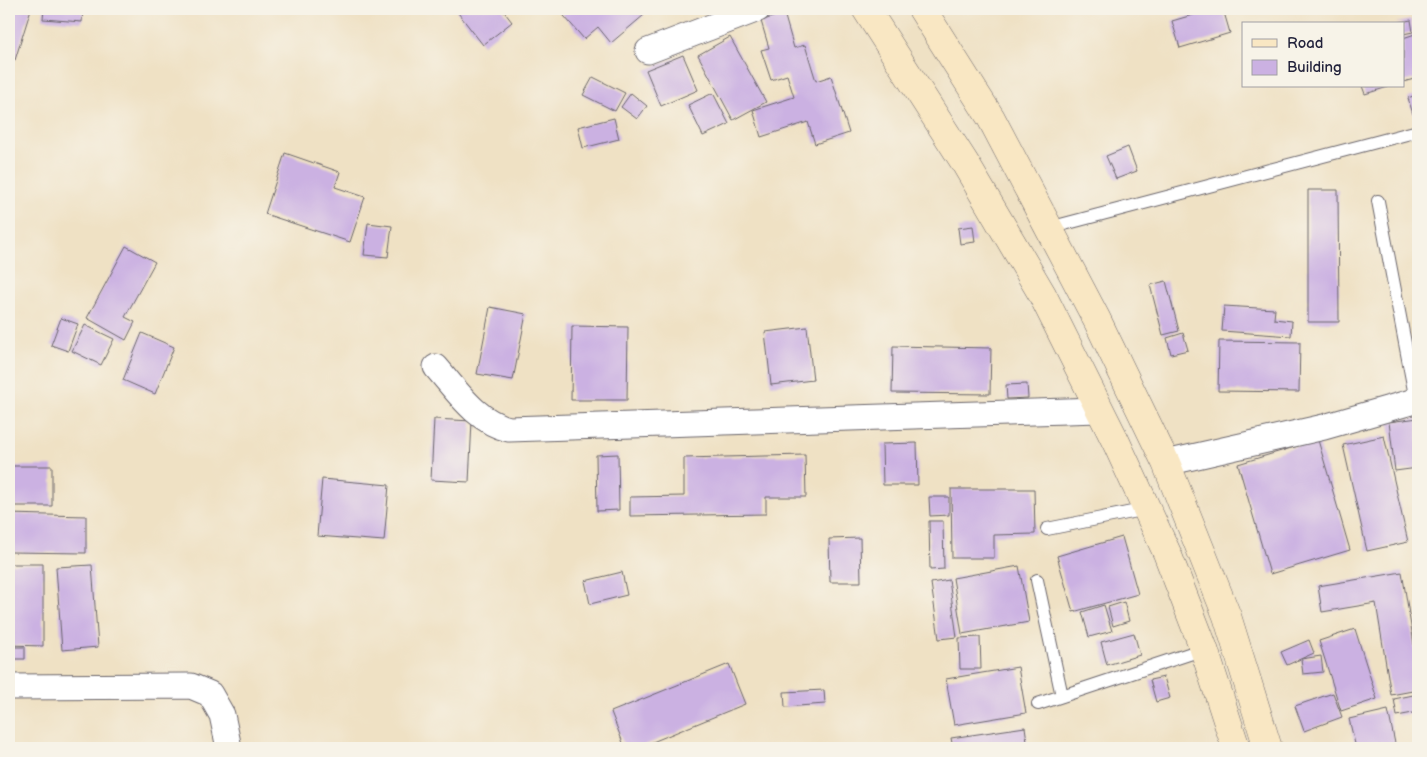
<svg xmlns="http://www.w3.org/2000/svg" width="1427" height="757" viewBox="0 0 1427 757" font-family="'Balsamiq Sans',sans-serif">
	<rect width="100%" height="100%" fill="#f7f3e8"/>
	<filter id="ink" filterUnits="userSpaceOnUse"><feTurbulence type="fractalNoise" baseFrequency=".02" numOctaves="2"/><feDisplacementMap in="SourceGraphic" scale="10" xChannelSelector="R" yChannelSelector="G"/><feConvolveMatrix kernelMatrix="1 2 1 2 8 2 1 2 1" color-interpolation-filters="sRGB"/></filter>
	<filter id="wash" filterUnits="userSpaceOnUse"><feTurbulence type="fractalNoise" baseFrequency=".0096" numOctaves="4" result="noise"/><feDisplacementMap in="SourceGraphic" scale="20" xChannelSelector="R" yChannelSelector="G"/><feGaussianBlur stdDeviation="1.12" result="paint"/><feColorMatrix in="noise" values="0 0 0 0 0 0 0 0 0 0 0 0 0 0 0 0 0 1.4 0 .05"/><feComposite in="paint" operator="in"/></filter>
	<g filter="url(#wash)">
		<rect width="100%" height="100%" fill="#efe1c4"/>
		<g id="blocks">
			<!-- building -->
			<path fill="#cbb1e2" d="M9 9H31L15 60 9 59Z
				M44 9H83L82 22 43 19Z
				M455 9H502L512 22 483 45Z
				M558 9H638L644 15 611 43 598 27 584 39Z
				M1213 9H1223L1230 33 1180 48 1172 21Z
				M784 13 794 48 805 45 816 81 831 76 849 133 815 144 808 122 761 137 753 110 794 97 787 75 771 80 761 50 769 48 761 21Z
				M1411 20 1413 32 1403 34V24L1396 23Z
				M1418 33V78L1403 82V38Z
				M730 37 766 102 733 120 698 55Z
				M683 55 698 90 661 106 646 70Z
				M593 77 625 93 615 111 583 95Z
				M1362 86H1388V87L1365 94Z
				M631 93 647 106 637 119 621 107Z
				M713 93 729 124 703 136 688 105Z
				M1418 94V113L1413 114 1408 98Z
				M614 118 619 139 583 148 578 127Z
				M1128 147 1137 171 1116 179 1106 156Z
				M285 153 340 172 335 187 365 197 350 242 265 214Z
				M1308 190H1338L1339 322H1308Z
				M368 223 392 226 388 257 364 255Z
				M973 226 975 242 960 244 958 228Z
				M126 246 155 262 125 317 135 322 126 340 87 318Z
				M1166 281 1179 331 1163 335 1150 285Z
				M1224 306 1275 309 1274 319 1292 321 1291 336 1222 331Z
				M490 307 526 314 513 380 477 374Z
				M61 318 78 324 68 351 51 345Z
				M85 325 114 339 101 365 72 351Z
				M572 326 628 327 627 400H571Z
				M807 327 813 380 771 385 765 332Z
				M142 333 174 347 155 394 123 380Z
				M1183 333 1188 350 1171 354 1167 338Z
				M1219 341 1300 342 1299 392 1218 391Z
				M893 346 991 348 990 394 892 393Z
				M1027 384 1028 398 1007 399 1006 385Z
				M1418 418V468L1395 471 1389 422Z
				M434 419 472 421 469 482 431 480Z
				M1384 436 1408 542 1367 551 1343 445Z
				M1318 440 1350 550 1270 574 1238 464Z
				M917 443 918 485H883L882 444Z
				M618 454 619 510 597 511 596 455Z
				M805 455 806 497H766V514L630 516V497L684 496V458Z
				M9 466H52V506H9Z
				M322 479 389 485 384 541 317 536Z
				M951 489H1034L1035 534 994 535V558H952Z
				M929 497H949V515L930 516Z
				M9 514 86 516V553L9 552Z
				M929 521H943L944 569 930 570Z
				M1122 537 1138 594 1073 612 1057 556Z
				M860 538 861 582H830L829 539Z
				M9 564H43V646L9 645Z
				M92 565 98 647 62 650 56 567Z
				M1019 566 1029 622 962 634 953 578Z
				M622 572 627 595 590 604 585 581Z
				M1402 572 1418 668V690L1391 695 1376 603 1322 612 1318 586Z
				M949 580 957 637 939 639 931 583Z
				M1124 602 1129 621 1113 626 1108 607Z
				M1104 605 1112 631 1089 637 1082 612Z
				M1355 629 1377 699 1341 711 1319 641Z
				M1134 633 1140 655 1107 665 1101 642Z
				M980 637 981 669H960L959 638Z
				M1309 640 1314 653 1287 665 1281 652Z
				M9 647H25V659H9Z
				M1321 656 1323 672 1303 674 1301 659Z
				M729 664 745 704 638 748H625L611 712Z
				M1018 667 1026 713 954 725 946 679Z
				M1164 677 1170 698 1156 702 1150 680Z
				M824 690 825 704 785 707 784 692Z
				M1333 693 1342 717 1304 731 1295 706Z
				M1418 694V712L1397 716 1394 699Z
				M1388 710 1396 748H1356L1349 719Z
				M1025 727 1028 748H953L951 738Z"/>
		</g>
	</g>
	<g filter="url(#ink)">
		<use href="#blocks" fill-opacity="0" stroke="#6a656b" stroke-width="1"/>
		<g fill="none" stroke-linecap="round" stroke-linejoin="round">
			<defs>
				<path id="service" d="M1378 201 1416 401
					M1049 228 1418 131
					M1047 529 1147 509
					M1037 580 1062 696
					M1038 704 1204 649"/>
				<path id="minor" d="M648 51 758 9
					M436 367C457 391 477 422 509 429L1099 410
					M1166 463 1324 427 1418 400
					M9 687 191 686 210 694 222 715 229 748"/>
				<path id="secondary" d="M866 9 965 163 1042 294 1116 442 1167 553 1204 649 1236 748
					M922 9 991 118 1097 320 1166 463 1227 616 1268 748"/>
			</defs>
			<!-- service casing -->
			<use href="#service" stroke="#6a656b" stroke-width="14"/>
			<!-- minor casing -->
			<use href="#minor" stroke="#6a656b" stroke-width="27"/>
			<!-- secondary casing -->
			<use href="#secondary" stroke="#6a656b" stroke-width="29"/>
			<!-- service -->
			<use href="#service" stroke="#fff" stroke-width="12"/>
			<!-- minor -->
			<use href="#minor" stroke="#fff" stroke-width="25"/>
			<!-- secondary -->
			<use href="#secondary" stroke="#f9e7c3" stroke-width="28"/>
		</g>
	</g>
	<!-- margin -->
	<rect width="1427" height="757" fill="none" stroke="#f7f3e8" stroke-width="30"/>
	<!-- legend -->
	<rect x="1242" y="22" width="162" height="65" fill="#f7f3e8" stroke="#a29fa3"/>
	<rect x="1252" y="39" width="25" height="8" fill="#f9e7c3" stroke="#a29fa3"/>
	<text x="1287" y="48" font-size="15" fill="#22223b">Road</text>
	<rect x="1252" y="60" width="25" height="15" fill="#cbb1e2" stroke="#a29fa3"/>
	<text x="1287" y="72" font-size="15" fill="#22223b">Building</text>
</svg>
